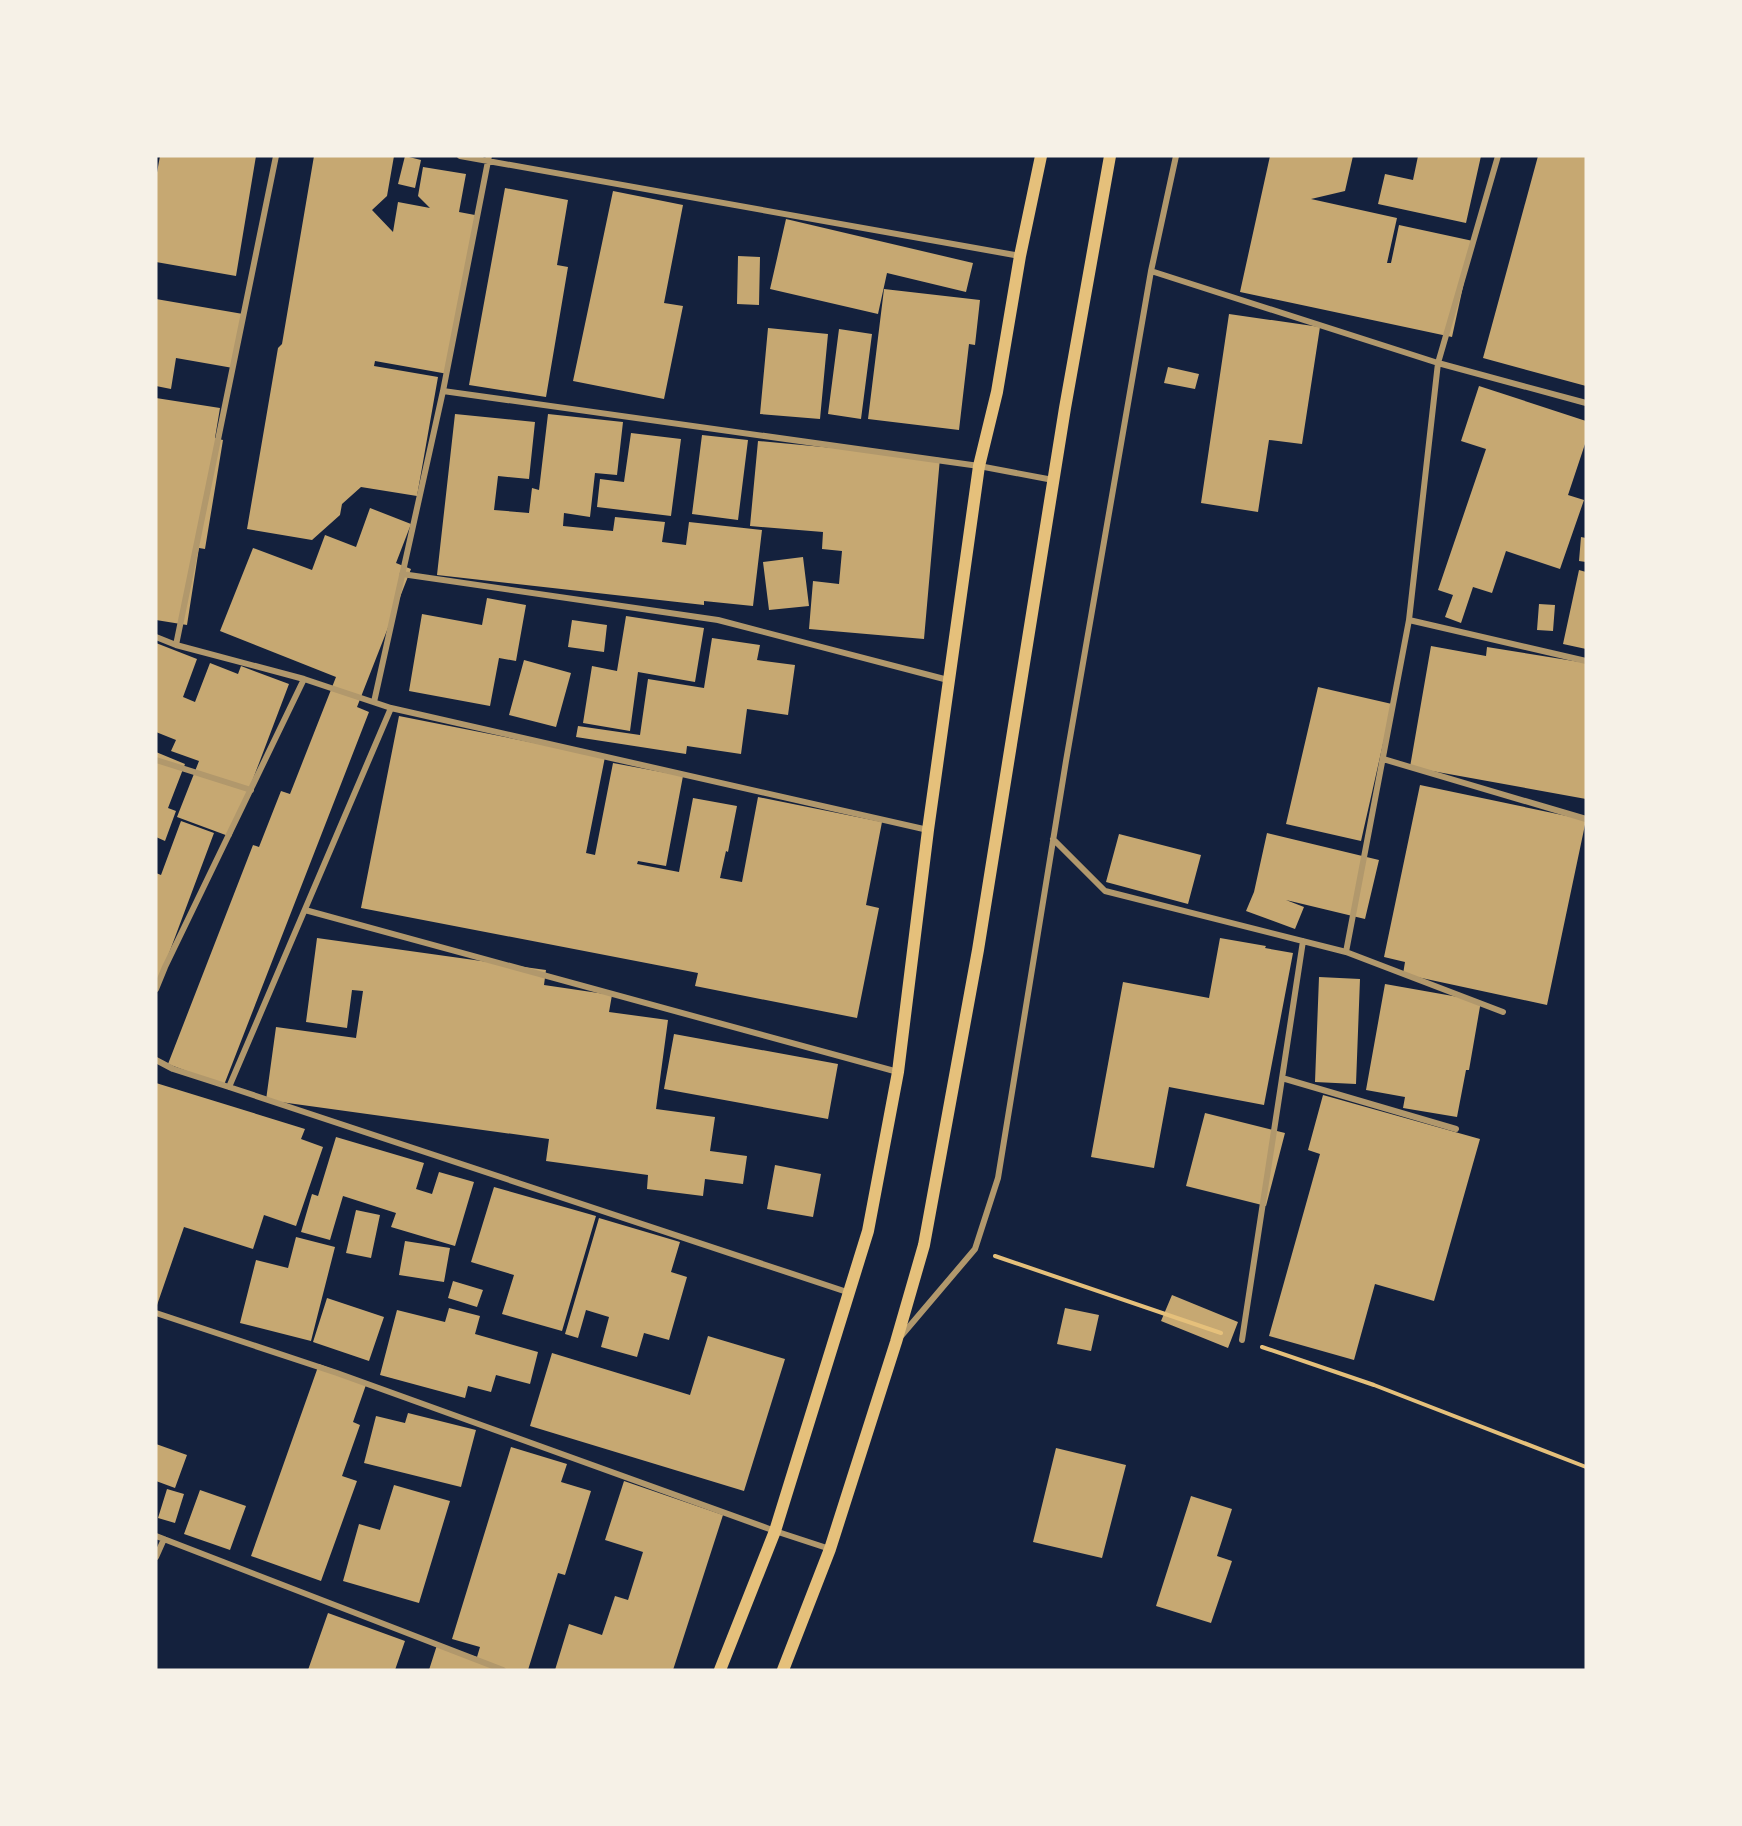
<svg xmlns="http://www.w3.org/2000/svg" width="1742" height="1826" viewBox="0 0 1742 1826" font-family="'Noto Serif',serif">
	<rect width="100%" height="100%" fill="#14213d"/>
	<!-- building -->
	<path fill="#c6a872" d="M160 156H256L236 276 156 262V178Z
		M314 156H394L387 196 372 210 393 232 398 202 430 208 418 196 423 167 466 174 459 212 475 215 448 374 375 361 374 366 438 377 417 496 361 487 342 504 340 515 312 540 247 529 278 348 282 344Z
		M405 156 421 160 415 188 398 184Z
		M1270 156H1353L1345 191 1311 199 1397 218 1387 263H1391L1399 225 1473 241 1452 337 1240 292Z
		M1418 156H1481L1466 223 1378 204 1385 174 1413 180Z
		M1538 156H1586V386L1483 358Z
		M505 188 568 200 557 265 568 267 546 397 469 385Z
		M613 191 683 205 664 303 683 306 664 399 573 381Z
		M786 219 973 263 966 292 887 273 878 314 770 289Z
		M738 256 760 257 759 305 737 304Z
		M884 289 980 300 975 345 969 344 959 430 868 419Z
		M156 299 243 314 233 368 176 358 171 389 156 386Z
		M1229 314 1320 327 1302 444 1269 440 1258 512 1201 503Z
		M768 328 828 334 820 419 760 414Z
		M839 329 872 334 861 419 828 414Z
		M1168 367 1199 374 1195 389 1164 383Z
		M1479 386 1586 421V441L1568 495 1584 500 1560 569 1506 551 1492 593 1473 587 1461 623 1445 617 1453 595 1438 590 1486 449 1461 441Z
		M156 398 220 408 215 438 223 440 205 549 199 548 187 625 156 620Z
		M455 414 535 422 529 479 498 476 494 510 529 513 532 488 539 490 548 414 623 422 617 475 595 473 590 517 564 513 563 526 613 531 615 517 665 522 662 542 686 545 689 522 762 530 753 606 704 601V605L437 575Z
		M631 433 681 439 671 516 597 507 600 479 624 482Z
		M702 435 748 440 738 520 692 514Z
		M758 441 940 458 924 639 809 629 813 581 839 584 842 551 822 549 823 532 750 526Z
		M370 508 411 524 396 563 411 569 357 707 369 712 224 1085 168 1064 253 845 259 847 281 791 290 794 336 677 220 631 253 548 312 570 325 535 356 547Z
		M1581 537 1586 538V562L1579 561Z
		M803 557 809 606 769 610 763 562Z
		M1579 570 1586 572V649L1563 644Z
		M487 598 526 605 516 661 499 658 490 706 409 691 422 614 482 625Z
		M1539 604 1555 605 1553 631 1537 630Z
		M626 616 704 628 695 682 638 672 630 731 583 723 592 666 617 671Z
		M572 620 607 625 604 652 568 647Z
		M712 638 760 645 757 660 795 665 788 715 747 709 741 754 687 746 686 754 576 737 578 726 640 735 648 679 704 688Z
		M156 643 197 659 183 697 195 702 210 663 238 674 241 666 289 684 231 837 177 817 199 761 171 751 176 740 156 732Z
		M1431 646 1486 656 1487 647 1586 663V799L1410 767Z
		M524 660 571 673 556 727 509 715Z
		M1318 687 1392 704 1361 841 1286 824Z
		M399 716 605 757 586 853 595 855 613 763 683 776 666 866 638 861 637 864 679 872 693 798 737 806 728 852 726 851 720 878 742 882 758 797 882 822 866 905 879 908 857 1018 695 986 698 973 361 908Z
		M156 752 185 764 168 808 176 811 165 841 156 837Z
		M1420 785 1586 820 1547 1005 1403 974 1405 962 1384 957Z
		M181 821 214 833 156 988V873L161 875Z
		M1267 833 1379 860 1365 919 1286 900 1304 907 1295 929 1246 911 1254 892Z
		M1119 834 1201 855 1188 904 1106 882Z
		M317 938 546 970 544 985 612 995 609 1012 668 1020 656 1109 715 1117 710 1151 747 1156 743 1184 705 1179 703 1196 647 1189 648 1175 546 1161 549 1139 266 1100 276 1027 356 1038 363 991 352 990 347 1028 306 1022Z
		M1220 938 1266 946 1265 948 1293 953 1264 1105 1169 1087 1154 1168 1091 1157 1123 982 1209 998Z
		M1319 977 1360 979 1356 1084 1315 1082Z
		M1385 984 1481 1001 1469 1070H1466L1457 1117 1403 1108 1405 1097 1366 1090Z
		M674 1034 838 1064 828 1119 664 1089Z
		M156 1083 305 1129 301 1139 323 1147 296 1226 264 1215 253 1249 184 1227 156 1308Z
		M1323 1095 1480 1139 1434 1301 1375 1284 1354 1360 1269 1336 1320 1154 1308 1150Z
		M1205 1113 1285 1133 1266 1206 1186 1186Z
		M336 1137 424 1163 416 1189 432 1194 439 1172 474 1182 455 1246 391 1227 396 1213 343 1196 330 1240 301 1232 312 1194 318 1196Z
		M775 1165 821 1174 813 1217 767 1209Z
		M494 1187 596 1216 562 1331 502 1314 514 1275 471 1262Z
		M356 1210 380 1215 371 1258 346 1253Z
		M599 1218 680 1242 671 1272 687 1277 669 1340 644 1333 637 1357 601 1347 609 1317 586 1310 578 1338 565 1334Z
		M296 1237 335 1247 311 1341 240 1323 256 1260 288 1268Z
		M405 1241 450 1248 444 1282 399 1275Z
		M453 1281 483 1290 477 1307 448 1298Z
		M1172 1295 1238 1322 1228 1348 1161 1321Z
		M327 1298 384 1317 369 1361 313 1342Z
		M449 1308 480 1316 475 1334 538 1352 530 1384 496 1375 491 1392 468 1386 465 1398 380 1375 397 1310 445 1322Z
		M1065 1308 1099 1315 1091 1351 1057 1344Z
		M708 1336 785 1359 744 1491 530 1426 552 1353 690 1395Z
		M319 1364 367 1382 353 1422 360 1425 342 1476 357 1481 321 1581 251 1556Z
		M408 1413 476 1430 461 1487 364 1463 376 1416 405 1423Z
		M156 1444 187 1455 175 1488 156 1481Z
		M511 1447 567 1464 561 1482 591 1491 565 1575 558 1573 528 1670H429L437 1645 477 1657 480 1647 452 1639Z
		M1056 1448 1126 1465 1102 1558 1033 1542Z
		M624 1481 723 1515 673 1670H555L569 1624 602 1635 615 1596 628 1600 643 1552 605 1540Z
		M394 1485 450 1501 419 1603 343 1581 359 1524 380 1530Z
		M167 1489 184 1494 175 1523 158 1518Z
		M200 1490 246 1506 230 1550 184 1534Z
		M1191 1496 1232 1509 1217 1556 1232 1561 1211 1623 1156 1606Z
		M328 1613 405 1641 395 1670H308Z"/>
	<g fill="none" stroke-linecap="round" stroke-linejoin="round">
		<!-- path -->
		<path stroke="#e5c07b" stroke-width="4" d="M995 1256 1221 1333
			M1262 1347 1374 1385 1586 1467"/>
		<!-- minor -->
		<path stroke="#b1986c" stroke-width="6" d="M460 156 1020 256
			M1498 156 1438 363 1409 620 1586 661
			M1151 271 1438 363 1586 403
			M443 391 979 466 1053 480
			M402 574 718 620 948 680
			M156 637 176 645 304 679 391 708 928 830
			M176 645 276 156
			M374 702 443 391 489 156
			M1383 759 1586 819
			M156 760 251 790
			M1053 839 1105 891 1346 952 1409 620
			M305 910 898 1072
			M1346 952 1503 1012
			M156 989 165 967 304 679
			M156 1060 173 1069 229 1087 850 1293
			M1282 1078 1456 1129
			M229 1087 391 708
			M156 1313 337 1373 775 1531 830 1549
			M902 1335 975 1249 998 1178 1066 761 1151 271 1176 156
			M1242 1340 1303 941
			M156 1536 503 1670
			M156 1557 164 1539"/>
		<!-- secondary -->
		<path stroke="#e5c07b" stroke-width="12" d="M720 1670 775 1531 868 1231 898 1072 928 830 979 466 997 392 1020 256 1041 156
			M783 1670 830 1549 896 1342 924 1245 978 950 1065 408 1110 156"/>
	</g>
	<!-- border -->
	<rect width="1742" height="1826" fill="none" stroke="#f6f1e7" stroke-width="315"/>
</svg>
